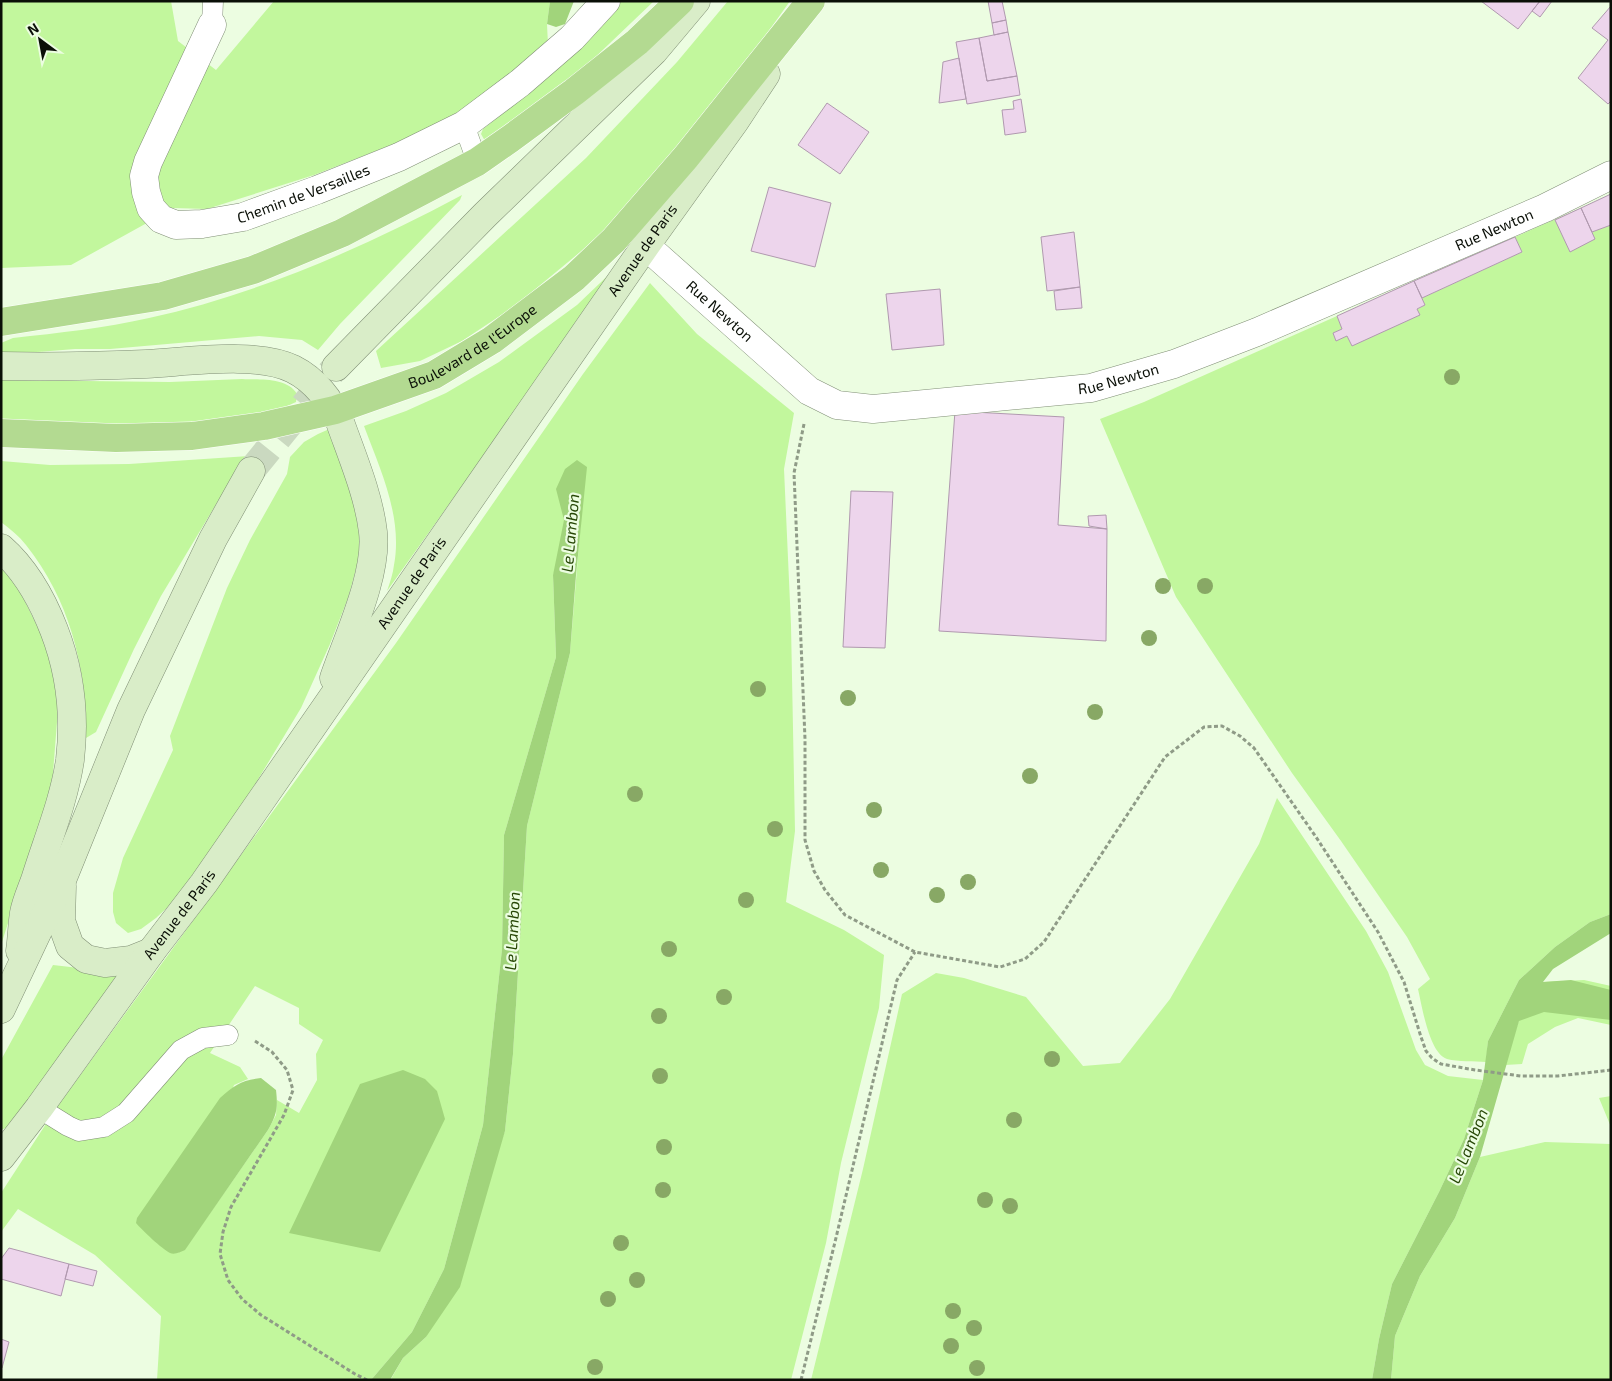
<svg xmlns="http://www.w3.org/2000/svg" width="1612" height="1381" viewBox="0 0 1612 1381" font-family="'Exo 2',sans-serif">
	<rect width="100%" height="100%" fill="#ecfde1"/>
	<!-- green -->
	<path fill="#c2f79d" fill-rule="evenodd" d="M1 1H171L178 41 216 70 274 1H550L547 24 548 45 456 118 417 135 314 175 207 209 174 208 71 265 1 268Z
		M620 1H654L564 87 485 141 481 134 483 129C532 91 579 48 620 1Z
		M728 1H790L720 100 631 205 585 248 515 306 462 341 420 361 381 368 376 351 586 158 677 62Z
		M462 195 460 200 340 324 318 350 302 340 259 336 110 349H75L1 355V343L13 338C59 333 104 328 149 318 258 294 363 248 462 195Z
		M1581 208 1592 232 1611 225V914L1590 922 1555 947 1519 980 1488 1041 1486 1062C1474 1061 1458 1062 1447 1059 1429 1053 1422 1006 1418 989L1430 979 1407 937 1341 841 1292 773 1176 597 1100 419 1144 402 1337 316 1342 329 1333 333 1336 341 1347 336 1352 346 1425 305 1422 298 1522 252 1515 237Z
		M622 262 579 317 532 388 387 591C390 582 393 574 394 565 403 517 380 469 364 426L406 411 446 393 499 362 577 305Z
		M650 283 697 334 794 413 784 469 791 625 795 831 786 902 844 930 884 955 879 1008 841 1163 826 1243 791 1380 391 1379 403 1358 426 1337 505 1131 513 1054 527 826 570 653 581 520 553 575 556 657 504 835 502 949 483 1125 444 1269 412 1332 371 1380H157L161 1316 95 1255 18 1209 1 1232V1193L57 1107 396 643 583 374ZM255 986 299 1008V1024L323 1040 316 1054 317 1080 299 1113 277 1100 276 1115 268 1130 185 1249 177 1253 234 1085 248 1079 240 1067 210 1053Z
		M242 379C259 380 287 377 297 394L296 402 274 412 132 430 65 427 1 419V380L170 382Z
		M334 427 359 524V558L348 598 330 644 301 708 233 821 184 892 156 918 141 929 128 933 116 923 113 912V893L123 858 173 750 170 736 227 588 250 540 287 474 290 457 304 442 318 434Z
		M249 456 218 501 161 596 134 649 96 732 86 738C87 669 70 600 26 545 19 536 10 529 1 522V461L50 465 129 464Z
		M1 564 13 577 42 636 54 673 58 709 52 786 1 945Z
		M1277 798 1366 931 1388 972 1416 1050 1425 1065 1448 1076 1483 1080 1464 1139 1439 1192 1392 1284 1379 1339 1372 1380H811L863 1169 902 994 936 973 964 978 1026 997 1083 1066 1120 1063 1170 999 1259 844Z
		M53 965 122 973 10 1126 1 1130V1060Z
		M1584 980 1611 986V1025L1578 1018 1555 1027 1528 1044 1522 1064 1505 1065 1523 1007 1543 982Z
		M1611 1096V1127L1599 1098Z
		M1545 1142 1611 1144V1380H1391L1395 1336 1420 1276 1455 1218 1480 1157Z"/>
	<!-- water -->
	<path fill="#a1d47b" d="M550 1H574L565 24 556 27 547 24Z
		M577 460 587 467 576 575 570 653 527 826 513 1054 505 1131 460 1287 426 1337 403 1358 390 1380H371L412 1332 444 1269 483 1125 502 949 504 835 556 657 553 575 564 520 556 489 565 469Z
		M1611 914V933L1553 969 1543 982 1571 980 1611 990V1020L1544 1012 1519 1021 1480 1157 1455 1218 1420 1276 1395 1336 1391 1380H1372L1379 1339 1392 1284 1439 1192 1464 1139 1483 1080 1488 1041 1519 980 1555 947 1590 922Z
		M403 1070 425 1079 437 1091 445 1119 380 1252 289 1233 360 1084Z
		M261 1078 276 1090C278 1108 277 1114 268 1130L185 1250C180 1252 175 1255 170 1253 162 1249 142 1230 136 1223L137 1218 220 1098C234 1085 242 1080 261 1078Z"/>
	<!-- building -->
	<path fill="#edd5ec" stroke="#b099af" d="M988 1H1002L1006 20 992 23Z
		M1481 1H1540L1518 29Z
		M1540 1H1552L1540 17 1532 11Z
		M1611 6V101L1608 104 1578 78 1608 40 1592 28Z
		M1006 20 1008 32 994 35 992 23Z
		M1008 32 1017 76 987 81 979 38Z
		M979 38 987 81 1017 76 1020 95 967 104 956 42Z
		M959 58 966 99 939 103 943 62Z
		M1021 99 1026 132 1005 135 1002 110 1014 109 1013 101Z
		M827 103 869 132 840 174 798 145Z
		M769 187 831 203 815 267 751 251Z
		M1611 194V225L1592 232 1581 208Z
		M1581 208 1595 239 1570 252 1555 220Z
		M1074 232 1080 287 1047 291 1041 237Z
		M1515 237 1522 252 1422 298 1414 281Z
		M1414 281 1425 305 1417 309 1420 315 1352 346 1347 336 1336 341 1333 333 1342 329 1337 316Z
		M1080 287 1082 308 1056 310 1054 291Z
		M940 289 944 345 892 350 886 294Z
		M955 411 1064 417 1058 525 1107 529 1106 641 939 631Z
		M851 491 893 492 885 648 843 647Z
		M1106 515 1107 529 1089 526 1088 516Z
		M9 1248 69 1264 61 1296 1 1279V1259Z
		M69 1264 97 1271 93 1286 65 1279Z
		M1 1339 9 1342 2 1368H1Z"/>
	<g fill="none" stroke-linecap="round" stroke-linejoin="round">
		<!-- secondary-tunnel -->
		<path stroke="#cad9c0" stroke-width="28" stroke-dasharray="28 14" stroke-linecap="butt" d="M251 471 333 370"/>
		<defs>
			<path id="service" d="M212 25 213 1
				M464 125 473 150
				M39 1108 68 1126 79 1131 104 1127 126 1113 181 1050 203 1038 228 1035"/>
			<g id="minor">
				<path id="s1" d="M212 25 148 162 144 176 146 192 151 208 161 219 176 225 202 224 243 217 317 190 399 157 464 125 520 83 572 38 606 1"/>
				<path id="s2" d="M646 245 655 254 809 391 837 405 873 409 1091 388 1174 364 1257 332 1545 208 1611 175"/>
			</g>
			<g id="secondary">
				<path d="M1 366C50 367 98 366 146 364 187 362 257 351 293 369 315 380 331 401 340 422 352 456 369 496 373 532 378 574 348 637 334 678"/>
				<path d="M336 367 485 215 654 51 696 1"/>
				<path d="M1 548C26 570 42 599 54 630 70 671 75 717 70 760 64 801 47 841 35 880 31 891 26 902 24 913 22 925 22 938 20 951"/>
				<path d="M62 886 61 921 70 946 86 959 105 963 131 960 151 952"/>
				<path d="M1 1009 62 880 131 710 213 539 251 471"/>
				<path id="s3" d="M1 1157 39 1108 151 952 204 883 646 245 735 121 766 74"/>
			</g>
			<g id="primary">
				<path d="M1 322 163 296 253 270 342 233 477 162 510 139 574 92 637 42 680 1"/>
				<path id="s4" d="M1 433 116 438 192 436 264 426 335 410 434 375 492 340 574 278 614 240 686 157 811 1"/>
			</g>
		</defs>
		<!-- service casing -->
		<use href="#service" stroke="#808f76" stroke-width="21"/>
		<!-- minor casing -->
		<use href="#minor" stroke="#808f76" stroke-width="29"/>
		<!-- secondary casing -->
		<use href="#secondary" stroke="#808f76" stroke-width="29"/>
		<!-- primary casing -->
		<use href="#primary" stroke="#fff" stroke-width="29"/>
		<!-- path -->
		<path stroke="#8f9b87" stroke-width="3" stroke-dasharray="4 2.5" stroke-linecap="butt" d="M804 424 794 473 805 739V840L814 871 825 890 845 915 915 952 1000 967 1025 959 1044 942 1165 757 1204 727 1222 726 1240 736 1254 748 1316 837 1378 932 1404 982 1421 1037 1426 1051 1432 1058 1441 1064 1475 1070 1521 1076H1558L1611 1070
			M255 1041 272 1052 287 1070 293 1090 284 1115 231 1207 223 1232 220 1254 228 1280 242 1299 261 1315 355 1374 367 1380
			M801 1380 835 1242 897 980 915 952"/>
		<!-- service -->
		<use href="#service" stroke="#fff" stroke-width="20"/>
		<!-- minor -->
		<use href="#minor" stroke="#fff" stroke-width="28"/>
		<!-- secondary -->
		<use href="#secondary" stroke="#d9edc8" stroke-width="28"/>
		<!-- primary -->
		<use href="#primary" stroke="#b3da91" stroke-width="28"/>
	</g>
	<!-- trees -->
	<g fill="#88a865">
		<circle cx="1452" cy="377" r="8"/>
		<circle cx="1163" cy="586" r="8"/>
		<circle cx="1205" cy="586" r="8"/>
		<circle cx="1149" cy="638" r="8"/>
		<circle cx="758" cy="689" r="8"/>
		<circle cx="848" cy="698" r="8"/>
		<circle cx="1095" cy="712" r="8"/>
		<circle cx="1030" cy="776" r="8"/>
		<circle cx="635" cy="794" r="8"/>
		<circle cx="874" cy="810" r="8"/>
		<circle cx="775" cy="829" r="8"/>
		<circle cx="881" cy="870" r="8"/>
		<circle cx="968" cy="882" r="8"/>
		<circle cx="937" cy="895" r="8"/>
		<circle cx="746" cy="900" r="8"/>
		<circle cx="669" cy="949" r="8"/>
		<circle cx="724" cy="997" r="8"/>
		<circle cx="659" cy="1016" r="8"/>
		<circle cx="1052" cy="1059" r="8"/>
		<circle cx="660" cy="1076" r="8"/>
		<circle cx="1014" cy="1120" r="8"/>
		<circle cx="664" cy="1147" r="8"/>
		<circle cx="663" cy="1190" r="8"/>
		<circle cx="985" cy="1200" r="8"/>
		<circle cx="1010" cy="1206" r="8"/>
		<circle cx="621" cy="1243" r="8"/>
		<circle cx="637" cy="1280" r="8"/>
		<circle cx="608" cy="1299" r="8"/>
		<circle cx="953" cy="1311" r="8"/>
		<circle cx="974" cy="1328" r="8"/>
		<circle cx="951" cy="1346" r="8"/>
		<circle cx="595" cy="1367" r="8"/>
		<circle cx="977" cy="1368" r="8"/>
	</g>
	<g text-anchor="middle" stroke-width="4.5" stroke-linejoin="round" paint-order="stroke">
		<!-- street labels -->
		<g font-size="15" fill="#0a0f07" stroke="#ecfde1">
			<text dy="5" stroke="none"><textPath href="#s1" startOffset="362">Chemin de Versailles</textPath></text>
			<text dy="5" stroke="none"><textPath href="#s2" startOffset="939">Rue Newton</textPath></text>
			<text dy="5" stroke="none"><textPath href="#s3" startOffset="1111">Avenue de Paris</textPath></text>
			<text dy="5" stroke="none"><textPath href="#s2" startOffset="99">Rue Newton</textPath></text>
			<text dy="5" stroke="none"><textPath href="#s4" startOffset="489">Boulevard de l'Europe</textPath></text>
			<text dy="5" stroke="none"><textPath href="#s2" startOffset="534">Rue Newton</textPath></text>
			<text dy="5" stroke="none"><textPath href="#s3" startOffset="706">Avenue de Paris</textPath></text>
			<text dy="5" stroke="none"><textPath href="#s3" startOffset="301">Avenue de Paris</textPath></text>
		</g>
		<!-- water labels -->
		<g font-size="16" font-style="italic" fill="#274706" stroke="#ecfde1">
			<text transform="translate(570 533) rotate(-85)" y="6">Le Lambon</text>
			<text transform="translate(512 931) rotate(-87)" y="6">Le Lambon</text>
			<text transform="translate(1468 1146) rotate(-68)" y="6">Le Lambon</text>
		</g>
	</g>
	<!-- border -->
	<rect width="1612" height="1381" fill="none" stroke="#0a0f07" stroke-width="5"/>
	<!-- north arrow -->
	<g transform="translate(40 40) rotate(328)" stroke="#ecfde1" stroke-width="4" paint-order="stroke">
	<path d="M0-4L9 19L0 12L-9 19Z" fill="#0a0f07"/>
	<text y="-8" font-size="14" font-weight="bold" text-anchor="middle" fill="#0a0f07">N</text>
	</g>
</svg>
